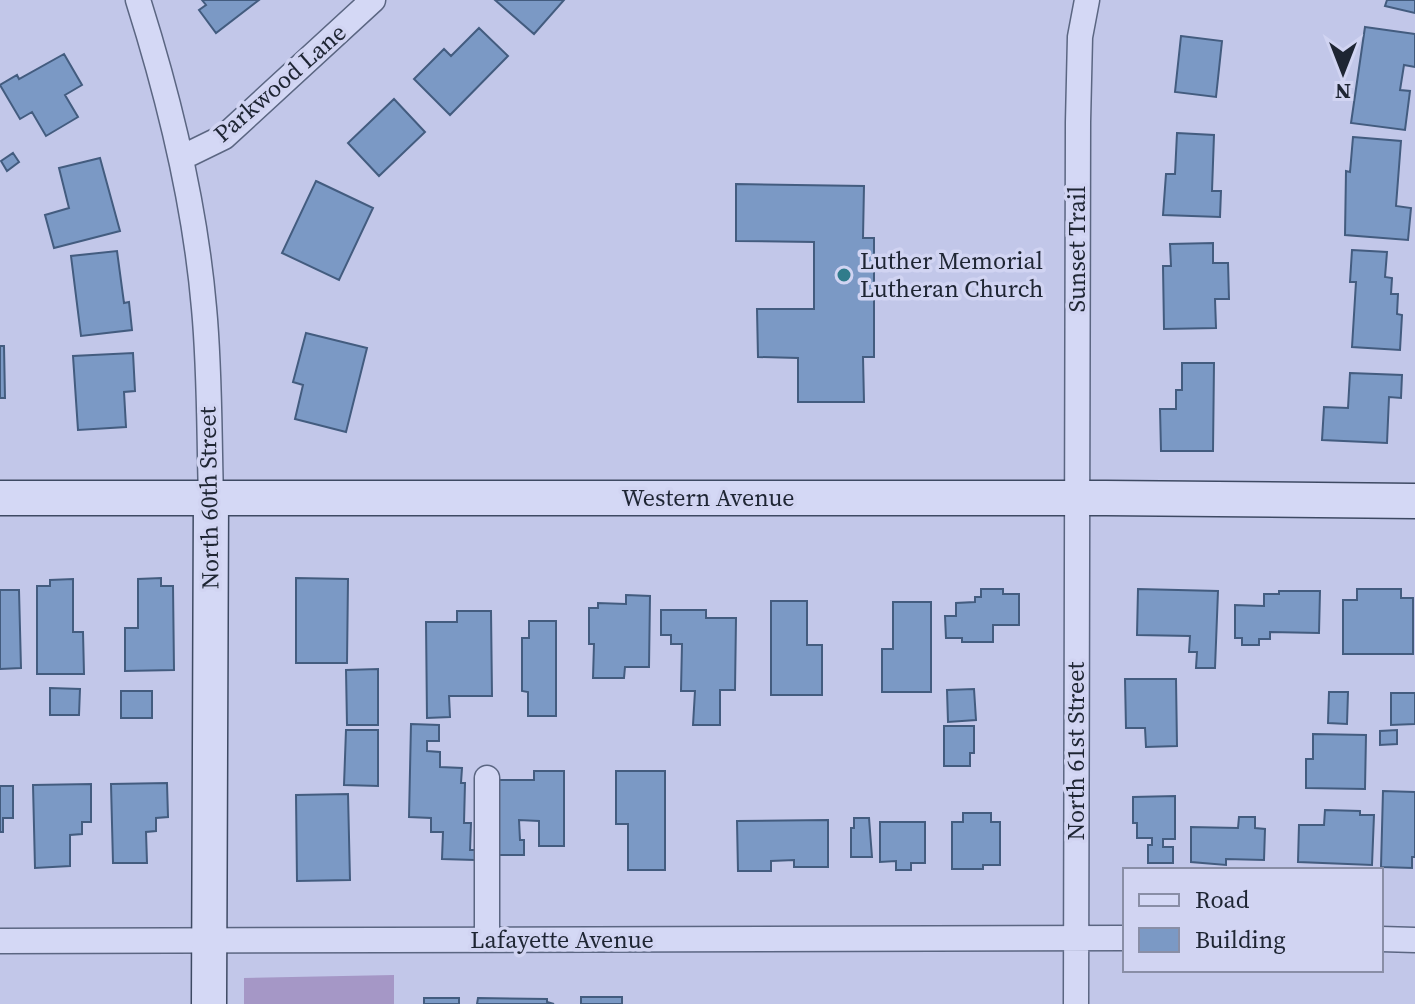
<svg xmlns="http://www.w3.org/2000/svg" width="1415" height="1004" viewBox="0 0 1415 1004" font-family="'Source Serif 4',serif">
	<rect width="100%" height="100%" fill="#c2c7e9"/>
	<!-- green -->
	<path fill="#a597c6" d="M394 975V1004H244V978Z"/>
	<!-- building -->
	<path fill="#7b99c5" stroke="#435c7f" stroke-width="2" d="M202 0H259L216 33 199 10 206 5Z
		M495 0H564L534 34Z
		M1387 0H1415V13L1385 6Z
		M1365 27 1415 34V67L1404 65 1400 90 1410 91 1405 130 1351 123Z
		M479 28 508 56 450 115 414 79 444 49 451 56Z
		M1181 36 1222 41 1216 97 1175 92Z
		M64 54 82 85 65 95 78 117 46 136 32 112 20 119 0 85 17 75 19 79Z
		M394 99 425 132 379 176 348 143Z
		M1177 133 1214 135 1212 191H1221L1220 217 1163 215 1166 174H1175Z
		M1353 137 1401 141 1396 206 1411 208 1408 240 1345 235 1346 171 1350 172Z
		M13 153 19 162 7 171 1 161Z
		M100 158 120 231 54 248 45 215 69 208 59 168Z
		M316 181 373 208 339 280 282 253Z
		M736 184 864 186 863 238H874V357H863L864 402H798V358L758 357 757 309H814V242L736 241Z
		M1213 243V263H1228L1229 299H1215L1216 328 1164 329 1163 266H1171L1170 244Z
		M1352 250 1387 252 1385 277 1392 278 1391 294H1398L1397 314 1402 315 1400 350 1352 347 1356 282H1350Z
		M117 251 124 303 129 302 132 330 81 336 71 256Z
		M306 333 367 348 346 432 295 419 303 385 293 382Z
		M0 346H4L5 398H0Z
		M133 353 135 391 124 392 126 427 78 430 73 356Z
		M1182 363H1214L1213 451H1161L1160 409H1176V390H1182Z
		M1350 373 1402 375 1401 398 1389 397 1387 443 1322 440 1324 407 1348 408Z
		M161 578V586H173L174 670 125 671V628H138V579Z
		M296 578 348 579 347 663H296Z
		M73 579V632H83L84 674H37V586H50V580Z
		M981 589H1003V594H1019V625H993V642H962V638H946L945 616H956V603L975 602V597H981Z
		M1138 589 1218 591 1215 668H1196L1197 652H1189L1190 636 1137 635Z
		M1357 589H1401V598H1413V654H1343V600H1357Z
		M0 590H19L21 668 0 669Z
		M1279 591H1320L1319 633 1270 632V639H1259V645H1242V638H1235V605L1264 606V594H1279Z
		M626 595 650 596 649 667H625L624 678H593L594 644H589V608H598V603L626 604Z
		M771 601H807V645H822V695H771Z
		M893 602H931V692H882V649H893Z
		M661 610H706V618H736L735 690H720V725H693L695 691H681L682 644H671V635H661Z
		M457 611H491L492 696H449L450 717 427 718 426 622H457Z
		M529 621H556V716H528V692L522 691V638H529Z
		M378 669V725H347L346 670Z
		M1125 679H1176L1177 746 1146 747 1145 728H1126Z
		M50 688 80 689 79 715H50Z
		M974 689 976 720 948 722 947 690Z
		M121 691H152V718H121Z
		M1329 692H1348L1347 724 1328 723Z
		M1391 693H1415V724L1391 725Z
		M411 724 439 725V741H427V751L440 752V767L462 768 461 783H465L464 823H471L470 850H476L475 860 442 859 443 832H431V818L409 817Z
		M944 726H974V753H970V766H944Z
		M346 730H378V786L344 785Z
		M1397 730V744L1380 745V731Z
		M1313 734 1366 735 1365 789 1306 788V759H1313Z
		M534 771H564V846H539V821L519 820 520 840H524V855H496L495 780H534Z
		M616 771H665V870H628V824H616Z
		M167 783 168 817 156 818V831L146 832 147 863H113L111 784Z
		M91 784V822H82V834L70 835V866L35 868 33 785Z
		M0 786H13V818H3V832H0Z
		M1383 791 1415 792V857H1412V868L1381 867Z
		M348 794 350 880 297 881 296 795Z
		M1175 796V839H1163V847H1173V863H1148V845H1152V838H1137V823H1133V797Z
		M1325 810 1360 811V815H1374L1372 865 1298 862 1299 825H1324Z
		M963 813H991V822H1000V865H983V869H952V822H963Z
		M1239 817H1255V828L1265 829 1264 860 1226 859V865L1191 862V827L1238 828Z
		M854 818H869L872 857H851V828H854Z
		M828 820V867H794V860L771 861V871H738L737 821Z
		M880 822H925V863H911V870H896V861L880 862Z
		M581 997H622V1004H581Z
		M424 998H459V1004H424Z
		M478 998 547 999V1002L554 1004H477Z"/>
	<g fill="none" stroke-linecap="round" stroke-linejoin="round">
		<defs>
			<path id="street" d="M138 0C170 101 195 203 204 308 210 371 209 434 211 497
				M181 158 224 137 373 0
				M487 778V940
				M1381 939 1415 940
				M0 941 1125 938
				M1076 1004 1078 122 1080 37 1087 0"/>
			<path id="secondary" d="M0 498H1106L1415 501
				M209 1004 211 497"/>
		</defs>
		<!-- street casing -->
		<use href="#street" stroke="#5b6682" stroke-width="27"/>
		<!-- secondary casing -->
		<use href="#secondary" stroke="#3e4a63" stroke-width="37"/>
		<!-- street -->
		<use href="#street" stroke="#d4d8f5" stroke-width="24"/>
		<!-- secondary -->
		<use href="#secondary" stroke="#d4d8f5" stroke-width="34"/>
	</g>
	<!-- markers -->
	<circle fill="#307c8b" stroke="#d1d4f2" stroke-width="3" cx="844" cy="275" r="8"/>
	<g text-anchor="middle" stroke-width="7" stroke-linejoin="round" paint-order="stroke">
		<!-- street labels -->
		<g font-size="24" fill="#1e2533" stroke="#d1d4f2">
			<text transform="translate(280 83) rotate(-41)" y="8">Parkwood Lane</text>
			<text transform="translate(1077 249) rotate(-90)" y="8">Sunset Trail</text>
			<text transform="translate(209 498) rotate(-91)" y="8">North 60th Street</text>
			<text x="708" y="506">Western Avenue</text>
			<text transform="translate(1076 751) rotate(-90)" y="8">North 61st Street</text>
			<text x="562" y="948">Lafayette Avenue</text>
		</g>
		<!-- poi labels -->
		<g font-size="24" fill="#1e2533" stroke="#d1d4f2" text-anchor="start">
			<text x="860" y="269">Luther Memorial<tspan x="860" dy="28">Lutheran Church</tspan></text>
		</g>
	</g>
	<!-- legend -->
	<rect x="1123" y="868" width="260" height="104" fill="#d1d4f2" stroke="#898ea6" stroke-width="2"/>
	<rect x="1139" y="894" width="40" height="12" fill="#d4d8f5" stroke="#898ea6" stroke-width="2"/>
	<text x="1195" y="908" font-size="24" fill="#1e2533">Road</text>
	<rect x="1139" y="928" width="40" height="24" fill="#7b99c5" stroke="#898ea6" stroke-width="2"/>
	<text x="1195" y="948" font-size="24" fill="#1e2533">Building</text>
	<!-- north arrow -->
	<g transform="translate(1343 72) rotate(180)" stroke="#d1d4f2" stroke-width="6" paint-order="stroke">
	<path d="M0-6L14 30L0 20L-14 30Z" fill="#1e2533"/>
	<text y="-12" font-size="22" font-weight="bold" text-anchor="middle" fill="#1e2533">N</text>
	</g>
</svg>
